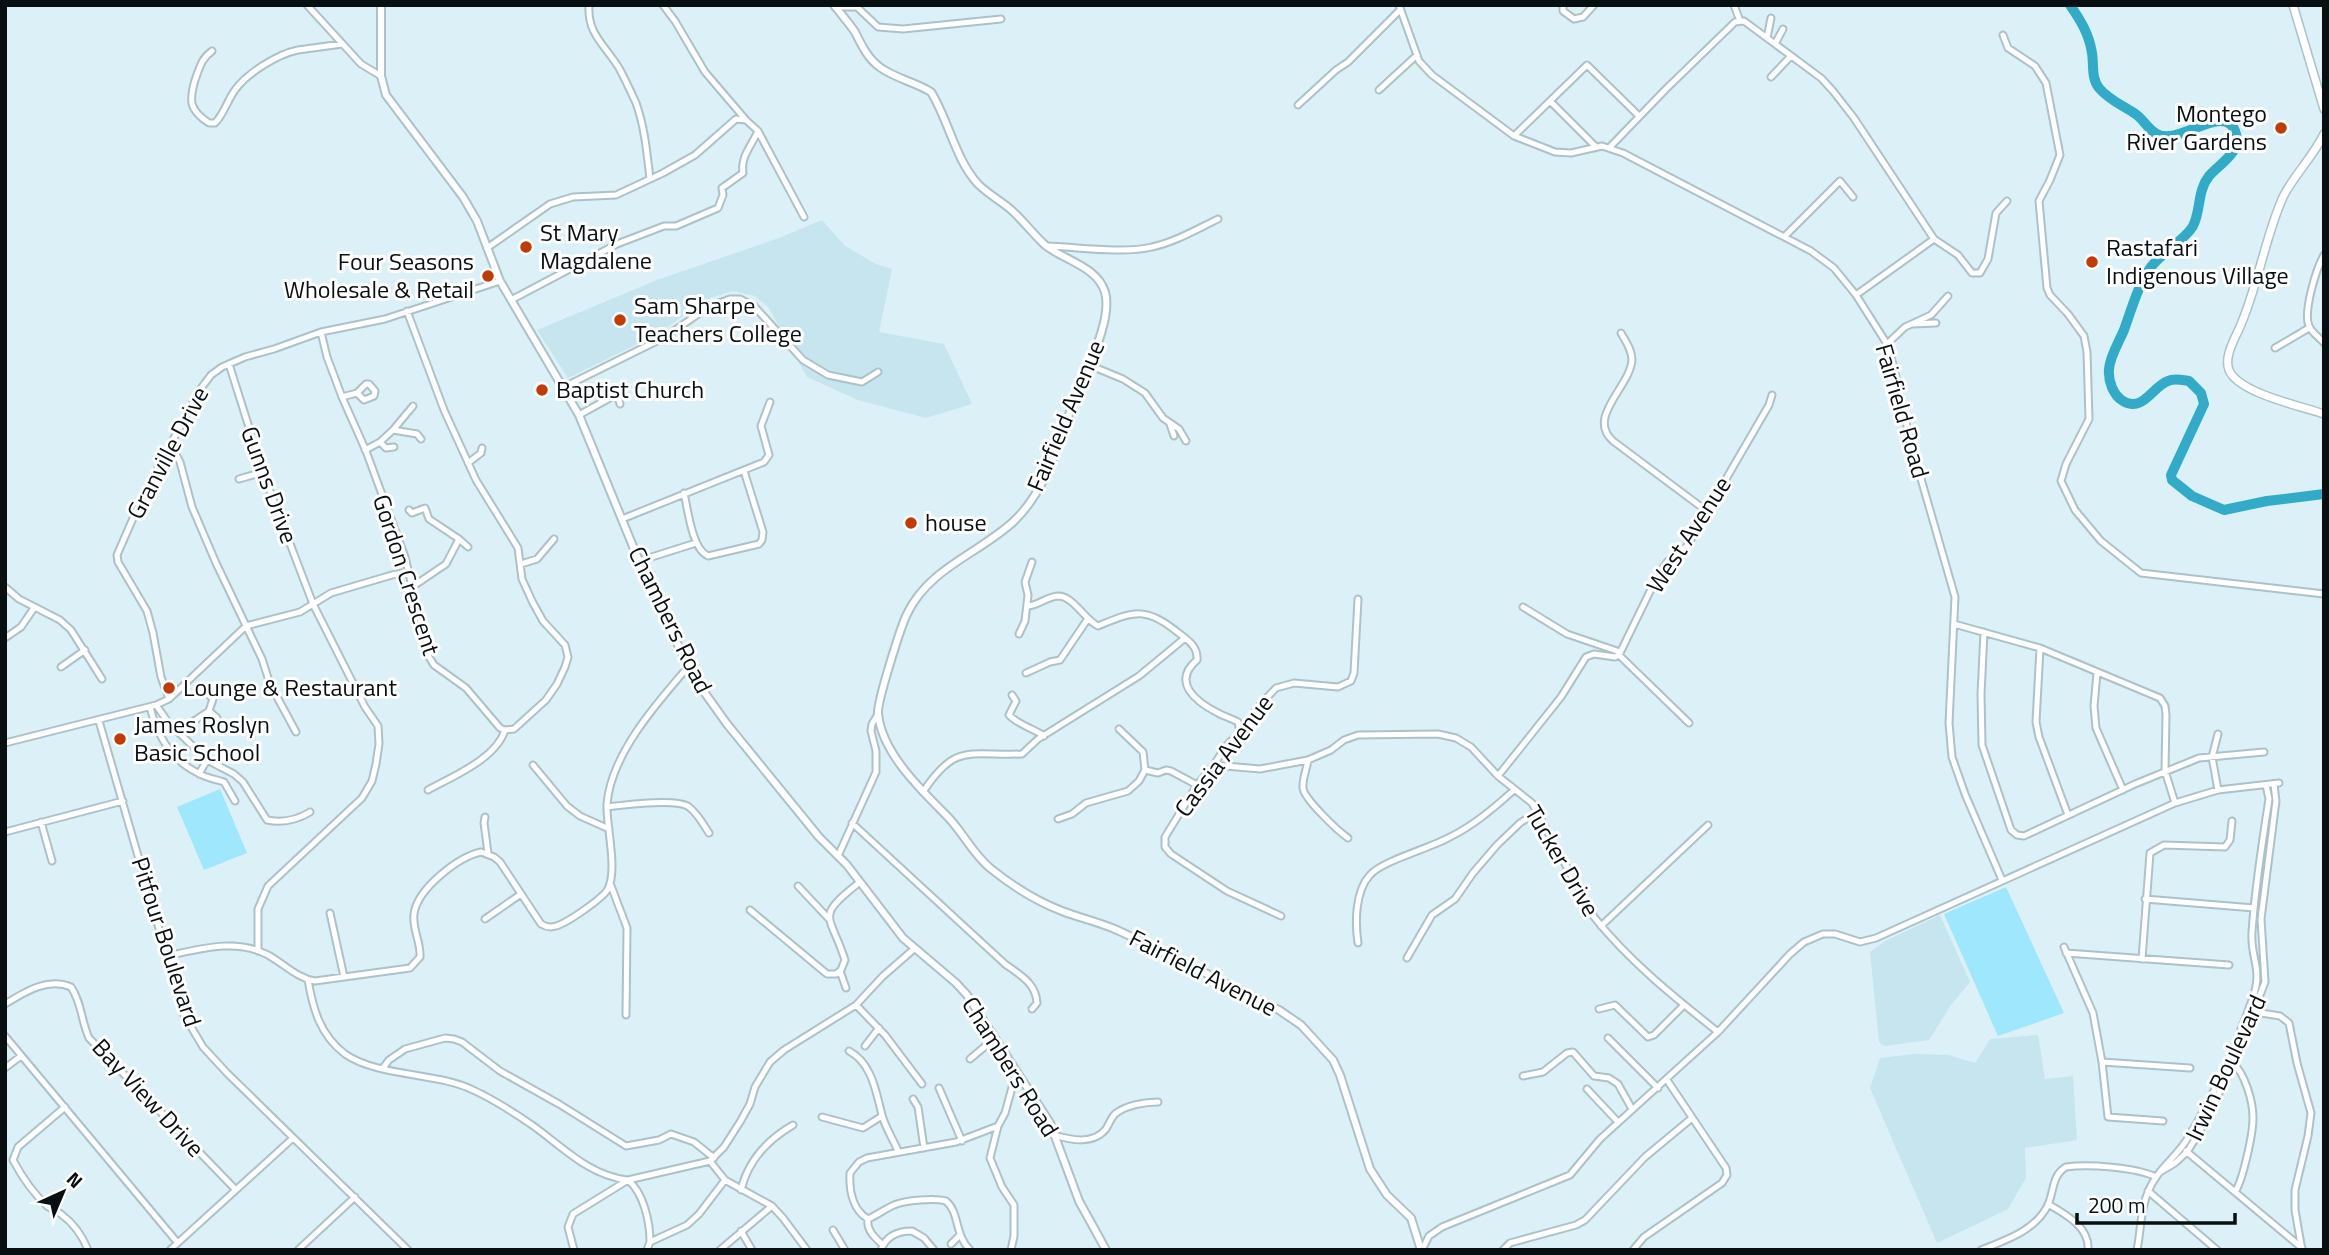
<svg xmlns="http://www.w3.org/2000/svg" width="2329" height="1255" viewBox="0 0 2329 1255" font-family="'Titillium Web',sans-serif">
	<rect width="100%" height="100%" fill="#dbf1f7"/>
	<!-- built -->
	<path fill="#c6e5ee" d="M822 220 845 246 876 264 892 269 879 332 944 344 972 404 926 418 858 400 807 377 769 308 755 296 733 291 710 298 654 336 568 378 537 330 657 280 779 238Z
		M1940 915 1970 982 1951 1005 1929 1040 1884 1046 1879 1042 1870 952 1885 941Z
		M2038 1035 2045 1079 2073 1076 2077 1140 2025 1148 2026 1178 2008 1209 1937 1243 1870 1088 1880 1058 1914 1054 1949 1055 1975 1063 1990 1039Z"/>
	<!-- green -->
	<path fill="#9fe7fc" d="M220 789 247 853 204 870 177 807Z
		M2006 887 2064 1013 1998 1036 1944 914Z"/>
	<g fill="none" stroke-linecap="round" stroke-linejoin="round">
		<!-- river -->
		<path stroke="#31abc7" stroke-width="10" d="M2070 5C2081 21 2089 34 2092 53 2094 65 2091 78 2099 88 2109 100 2122 105 2134 113 2143 118 2147 129 2157 134 2179 147 2227 99 2236 134 2241 153 2219 164 2209 176 2197 191 2201 211 2193 226 2186 239 2162 252 2151 267 2138 285 2132 308 2124 330 2119 342 2110 356 2109 369 2108 381 2113 395 2123 401 2143 413 2153 386 2168 381 2174 378 2182 380 2189 381L2201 393 2204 404 2171 475 2172 480 2192 496 2224 510 2267 501 2324 494"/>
		<defs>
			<path id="minor" d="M307 5 361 64 381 76
				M589 5C587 34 605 45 619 68 625 79 631 92 636 103 645 128 647 154 650 179
				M663 5 675 21 705 72 746 120
				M1399 5 1419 61 1432 75 1514 136 1555 152 1571 153 1602 146 1623 153 1811 251 1834 268 1856 295 1887 344 1893 364 1911 444 1955 597 1949 723 1952 757 1965 794 2002 880
				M1563 5V11L1574 19 1583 17 1594 5
				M1734 5 1740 21
				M835 7H857L878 27 903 29 1001 19
				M2003 35 2008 48 2035 66 2046 83 2060 155 2050 180 2039 201 2047 288 2050 295 2068 314 2084 336 2087 352 2089 419 2066 464 2061 481 2075 510 2101 541 2141 573 2324 594
				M1767 38 1771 18
				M1775 44 1783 29
				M212 51C201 59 200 67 195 80 189 101 189 110 209 123H215C224 114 227 101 235 90 247 73 278 54 298 50 313 48 327 46 342 44
				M1771 77 1790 57
				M1379 90 1417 55
				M1551 102 1595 146
				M1298 105 1336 70 1348 62 1400 10
				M1514 136 1587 65 1639 116
				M1609 148 1666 89 1735 22 1744 21 1821 78 1833 91 1854 118 1934 239 1856 295
				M1785 236 1840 181 1853 197
				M1934 239 1958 255 1972 273H1980L1988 259 1996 213 2007 201
				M1047 246C1077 247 1123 254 1152 247 1175 242 1197 229 1218 219
				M487 248 550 204 573 197 616 195 663 173 695 155 736 119 746 120 758 131 804 217
				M2324 255C2316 269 2303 312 2309 326 2311 332 2320 338 2324 343
				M511 300 617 244 664 226H676L718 208 723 195 722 188 743 173C740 157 752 145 758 131
				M1913 324 1936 323
				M321 332 327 357 342 397 366 451 405 557 429 657 434 665 466 688 500 728 505 730 514 729 546 700 557 684 565 667 568 657 565 645 543 621 533 603 522 579 518 548 476 480 444 410 407 311
				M1621 333C1626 342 1632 350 1632 360 1630 387 1586 417 1613 441L1708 512
				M1887 344 1905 327 1931 315 1948 296
				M2275 348 2309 328
				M229 364 265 478 313 604 365 707 378 726 379 744 376 764 372 781 362 798 268 886 258 909V951
				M1089 365 1123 379 1145 393 1163 418 1179 429 1186 441
				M564 387 665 337 710 306 730 299H740L754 306 803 360 828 375 862 382 878 372
				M342 397 357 393 364 400 374 396 375 391 369 384H366L357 393
				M579 415 617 394 620 404
				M1170 424 1174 436
				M393 430 413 406
				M380 442 393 430 417 434 421 439
				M171 445 180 462 192 507 216 563 262 659 270 684 296 732
				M365 450 380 442 386 448 394 447
				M468 463 481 453 482 448
				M239 479 263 472
				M684 493C688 510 692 549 708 556L759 544 762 540 763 532 744 471
				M409 510 412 513 425 508 429 519 459 539 446 564 412 587
				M622 519 764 462 769 455 761 426 770 402
				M459 539 468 547
				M639 561 696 543
				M521 564 537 559 554 539
				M5 587 19 599 60 620 71 630 102 679
				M1027 606C1038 606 1047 596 1059 596 1074 597 1085 620 1098 626 1136 610 1146 607 1180 634 1189 641 1198 647 1197 660 1171 682 1196 702 1218 713 1225 717 1231 718 1238 722L1240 732
				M1523 607 1567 634 1620 652
				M1954 624 2040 648 2160 698 2165 706 2166 715 2165 771 2175 803
				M1984 632 1981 694 1982 745 2011 830 2017 835 2024 836 2135 784 2199 758 2264 752
				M1019 634 1025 621 1028 595 1025 582 1032 562
				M5 638 21 627 34 608
				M2040 648 2036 722 2039 737 2068 815
				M1619 655 1689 723
				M61 667 85 650
				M1026 673 1050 662 1060 660 1087 620
				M2097 673 2094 706 2096 728 2123 790
				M203 689 213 699 209 711
				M1012 695 1016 701 1009 715C1017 724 1034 729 1044 736
				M169 699 161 677 153 633 147 611 118 562 117 555 141 500 199 391 211 375 222 367 245 357 274 349 321 332 385 319 500 281
				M156 705 168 722 207 760
				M150 707C157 735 171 760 198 773 206 778 215 779 224 782L235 801
				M99 721 184 1015 203 1047 227 1073 408 1250
				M179 731 209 711 217 718
				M2218 734 2212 757 2218 790
				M5 743 156 705 169 699 246 626 300 612 331 593 392 575 408 572
				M1308 760C1307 768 1302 780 1303 788 1304 799 1338 831 1348 838
				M533 765 567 806 580 816 609 829
				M1214 765 1260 769 1308 760 1331 750 1344 740 1358 735 1438 734 1456 738 1471 747 1498 776 1532 803 1594 917C1629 961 1674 997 1718 1032
				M1145 770 1158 773 1166 770 1171 771 1197 785
				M199 774 207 760 234 774 243 782 267 820C282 823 297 820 310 812
				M1498 776 1561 697 1586 657 1594 654 1615 657 1619 655 1657 577 1667 562 1687 546 1769 405 1772 395
				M428 790C453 776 496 759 505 730
				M923 792C956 742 969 756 1022 754L1038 739 1139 676 1185 638
				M607 807C624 805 677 798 689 807 698 814 703 824 709 833
				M485 817 484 823 488 853
				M1058 819 1072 814 1086 803 1128 791 1139 781 1145 770 1143 752 1119 729
				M41 822 52 861
				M852 823 1005 964C1020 975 1036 983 1037 1003L1032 1009
				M5 832 123 801
				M838 856 876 772V751L871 731 872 724 878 714
				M610 883 627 928 626 1015
				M798 886 829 919
				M2145 899 2254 908
				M750 910 827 974H836L841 970 845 960C830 913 814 918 860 882
				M330 913 344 977
				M1281 916 1227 891 1171 854 1165 847V837L1197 785 1214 765 1225 747 1240 732 1259 706 1276 688 1294 683 1338 687 1351 681 1354 673 1358 599
				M485 919 521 894
				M1601 926 1708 825
				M1358 943C1355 923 1355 891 1370 875 1382 861 1430 848 1448 838 1473 826 1494 808 1514 790
				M2064 947 2093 1013 2102 1062 2108 1117 2163 1121
				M2066 953 2229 965
				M167 956C200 949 236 938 268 955 284 964 297 978 315 981L410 968 420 957C421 942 412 929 414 914 417 889 458 857 481 852L494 857 500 862 541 924C546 927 550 928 556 926 567 923 602 899 608 889 618 869 606 826 607 804 611 754 657 703 688 667
				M1407 958 1432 915 1455 899 1473 873 1497 845 1520 823 1537 812
				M2142 959 2150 853 2164 845 2225 847 2230 840 2232 821
				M840 971 846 988
				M308 980C313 1009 320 1035 345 1054 378 1077 436 1072 473 1090 493 1099 513 1112 532 1125 563 1147 588 1175 627 1180
				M5 1004C25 992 48 977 71 987 82 1003 81 1021 89 1038L235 1189
				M856 1005 885 1035 922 1084
				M1599 1009 1615 1005 1648 1037 1654 1035 1684 1005
				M2255 1012 2280 1016 2289 1023 2297 1063 2311 1113 2308 1136 2295 1190V1210L2302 1250
				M5 1036 177 1242
				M1608 1038 1658 1088
				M865 1046 879 1028
				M849 1051C872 1063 876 1092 882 1115 885 1127 893 1139 898 1151
				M970 1059 995 1038
				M2102 1062 2190 1068
				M2233 1063C2245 1074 2253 1101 2253 1118 2253 1134 2243 1180 2235 1192
				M5 1068 21 1056
				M383 1068 389 1060 405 1049 445 1038 454 1039 462 1042 500 1071 559 1104 626 1146 659 1140 671 1134 694 1142 714 1158
				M1523 1076 1543 1072 1567 1053 1573 1052 1594 1076 1609 1078 1618 1084 1632 1109
				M939 1088 962 1141
				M1587 1089 1618 1122
				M913 1099 918 1107 924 1148
				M65 1107 18 1147 13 1160C22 1177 33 1193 47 1206 51 1209 57 1211 61 1214 73 1223 83 1237 88 1250
				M822 1117 863 1128 882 1116
				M1054 1135C1071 1140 1093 1145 1106 1129 1109 1124 1111 1118 1115 1114 1126 1105 1145 1102 1158 1102
				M2186 1151 2302 1248
				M710 1161 725 1180 772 1206 783 1218 807 1250
				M2160 1172 2175 1163 2187 1152 2199 1133 2234 1063 2265 982 2261 919 2276 801 2274 784
				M628 1180C644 1193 650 1223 650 1242
				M741 1190C748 1161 767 1140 793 1125
				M2148 1191 2217 1250
				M2048 1204C2065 1214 2090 1227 2088 1250
				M868 1219C866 1230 875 1238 883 1245
				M833 1230 845 1250
				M741 1231 752 1250
				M951 1244 959 1236
				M1421 1247 1424 1246 1429 1236 1442 1227 1570 1175 1600 1139 1718 1032 1790 954 1804 942 1823 934H1835L1860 942 1876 938 2175 803 2218 790 2279 783
				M170 1250 293 1138
				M298 1250 355 1197
				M574 1250 568 1227 573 1214 628 1180 710 1161 724 1147 740 1122 750 1104 755 1087 770 1062 784 1050 856 1005 883 976 914 949
				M647 1250 650 1242 687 1225 699 1214 725 1180
				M720 1250 772 1206
				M881 1250C886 1236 898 1231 912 1231L924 1238 934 1250
				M970 1250C954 1234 960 1213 946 1201 934 1198 906 1200 894 1205 885 1209 877 1215 868 1219 853 1210 849 1191 850 1173L859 1162 867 1158 956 1142 998 1126
				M1011 1250 1014 1236V1205L1002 1187 990 1158 998 1126 1005 1113 1016 1073
				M1503 1250 1510 1243 1576 1225 1585 1220 1645 1157 1692 1118
				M1633 1250 1644 1237 1722 1183 1727 1175 1726 1168 1667 1080
				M1981 1250C2006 1240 2035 1231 2048 1205 2054 1191 2052 1175 2066 1167 2088 1164 2135 1167 2156 1177
				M2137 1250C2141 1231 2140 1210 2148 1192 2156 1171 2174 1159 2186 1141 2212 1100 2236 1046 2252 1000 2264 969 2250 959 2252 932 2255 888 2262 843 2269 799L2266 785"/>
			<path id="tertiary" d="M381 5V76L386 95 463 197 477 221 500 281 579 415 639 561 692 675 727 724 819 837 847 865 903 938 956 983 967 995 1050 1123 1079 1201 1106 1250
				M834 5C841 14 849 23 855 32 862 46 868 59 881 68 897 79 915 82 931 92 949 121 955 159 978 184 987 193 999 200 1009 208 1022 219 1032 233 1045 245 1063 260 1097 266 1105 292 1113 320 1086 370 1076 396 1058 440 1049 488 1013 522 978 554 929 568 907 614 901 626 877 702 878 713 881 751 919 788 944 813 962 830 971 852 990 868 1011 885 1036 901 1062 911 1080 918 1099 922 1117 930 1171 955 1225 983 1279 1010L1301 1025 1333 1060 1340 1075 1370 1169 1387 1195 1411 1218 1421 1250"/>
			<path id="secondary" d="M2293 5 2324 109
				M2324 134C2313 157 2294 175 2283 197 2264 240 2258 287 2239 329 2234 340 2224 357 2229 370 2238 393 2301 406 2324 414"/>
		</defs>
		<!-- minor casing -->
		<use href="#minor" stroke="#adc2c8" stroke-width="9"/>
		<!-- tertiary casing -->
		<use href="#tertiary" stroke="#adc2c8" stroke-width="10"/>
		<!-- secondary casing -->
		<use href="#secondary" stroke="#adc2c8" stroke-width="10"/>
		<!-- minor -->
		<use href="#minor" stroke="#fff" stroke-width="5"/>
		<!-- tertiary -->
		<use href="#tertiary" stroke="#fff" stroke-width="6"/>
		<!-- secondary -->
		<use href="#secondary" stroke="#fff" stroke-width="7"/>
	</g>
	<!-- markers -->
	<g fill="#c23b03" stroke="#fff" stroke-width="2.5">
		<circle cx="2281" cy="128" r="7"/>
		<circle cx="526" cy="247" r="7"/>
		<circle cx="2092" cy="262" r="7"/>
		<circle cx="488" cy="276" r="7"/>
		<circle cx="620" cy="320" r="7"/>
		<circle cx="542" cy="390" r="7"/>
		<circle cx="911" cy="523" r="7"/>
		<circle cx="169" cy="688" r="7"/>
		<circle cx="120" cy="739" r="7"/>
	</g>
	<g text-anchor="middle" stroke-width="6" stroke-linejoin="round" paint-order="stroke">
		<!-- poi labels -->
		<g font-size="24" fill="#080f11" stroke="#fff" text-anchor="start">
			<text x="2267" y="122" text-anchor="end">Montego<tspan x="2267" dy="28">River Gardens</tspan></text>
			<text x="540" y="241">St Mary<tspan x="540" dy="28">Magdalene</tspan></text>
			<text x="2106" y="256">Rastafari<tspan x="2106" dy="28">Indigenous Village</tspan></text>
			<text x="474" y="270" text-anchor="end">Four Seasons<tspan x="474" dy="28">Wholesale &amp; Retail</tspan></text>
			<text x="634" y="314">Sam Sharpe<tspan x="634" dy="28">Teachers College</tspan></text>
			<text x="556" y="398">Baptist Church</text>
			<text x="925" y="531">house</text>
			<text x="183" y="696">Lounge &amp; Restaurant</text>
			<text x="134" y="733">James Roslyn<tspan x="134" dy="28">Basic School</tspan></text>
		</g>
		<!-- street labels -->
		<g font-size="24" fill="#080f11" stroke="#fff">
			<text transform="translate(1902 411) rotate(74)" y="8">Fairfield Road</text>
			<text transform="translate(1066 416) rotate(-67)" y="8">Fairfield Avenue</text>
			<text transform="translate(168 453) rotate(-62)" y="8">Granville Drive</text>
			<text transform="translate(269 485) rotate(70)" y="8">Gunns Drive</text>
			<text transform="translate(1689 535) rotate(-57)" y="8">West Avenue</text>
			<text transform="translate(406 575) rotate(72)" y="8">Gordon Crescent</text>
			<text transform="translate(670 620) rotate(64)" y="8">Chambers Road</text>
			<text transform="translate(1224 756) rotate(-53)" y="8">Cassia Avenue</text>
			<text transform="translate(1562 861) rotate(60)" y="8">Tucker Drive</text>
			<text transform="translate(166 942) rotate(72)" y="8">Pitfour Boulevard</text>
			<text transform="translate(1203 973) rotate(27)" y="8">Fairfield Avenue</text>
			<text transform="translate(1010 1067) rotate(58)" y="8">Chambers Road</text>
			<text transform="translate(2226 1068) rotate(-65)" y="8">Irwin Boulevard</text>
			<text transform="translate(148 1098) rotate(47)" y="8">Bay View Drive</text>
		</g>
	</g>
	<!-- border -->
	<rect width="2329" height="1255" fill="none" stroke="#080f11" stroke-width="14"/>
	<!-- north arrow -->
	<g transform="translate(63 1192) rotate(44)" stroke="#ffffff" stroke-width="5" paint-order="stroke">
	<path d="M0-5L12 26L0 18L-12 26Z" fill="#080f11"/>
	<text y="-10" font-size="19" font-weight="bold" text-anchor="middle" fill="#080f11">N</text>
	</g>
	<!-- scale -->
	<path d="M2077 1213v10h158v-10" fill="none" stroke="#080f11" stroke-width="3.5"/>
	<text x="2088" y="1213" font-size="21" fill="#080f11" stroke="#ffffff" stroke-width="5" paint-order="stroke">200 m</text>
</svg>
